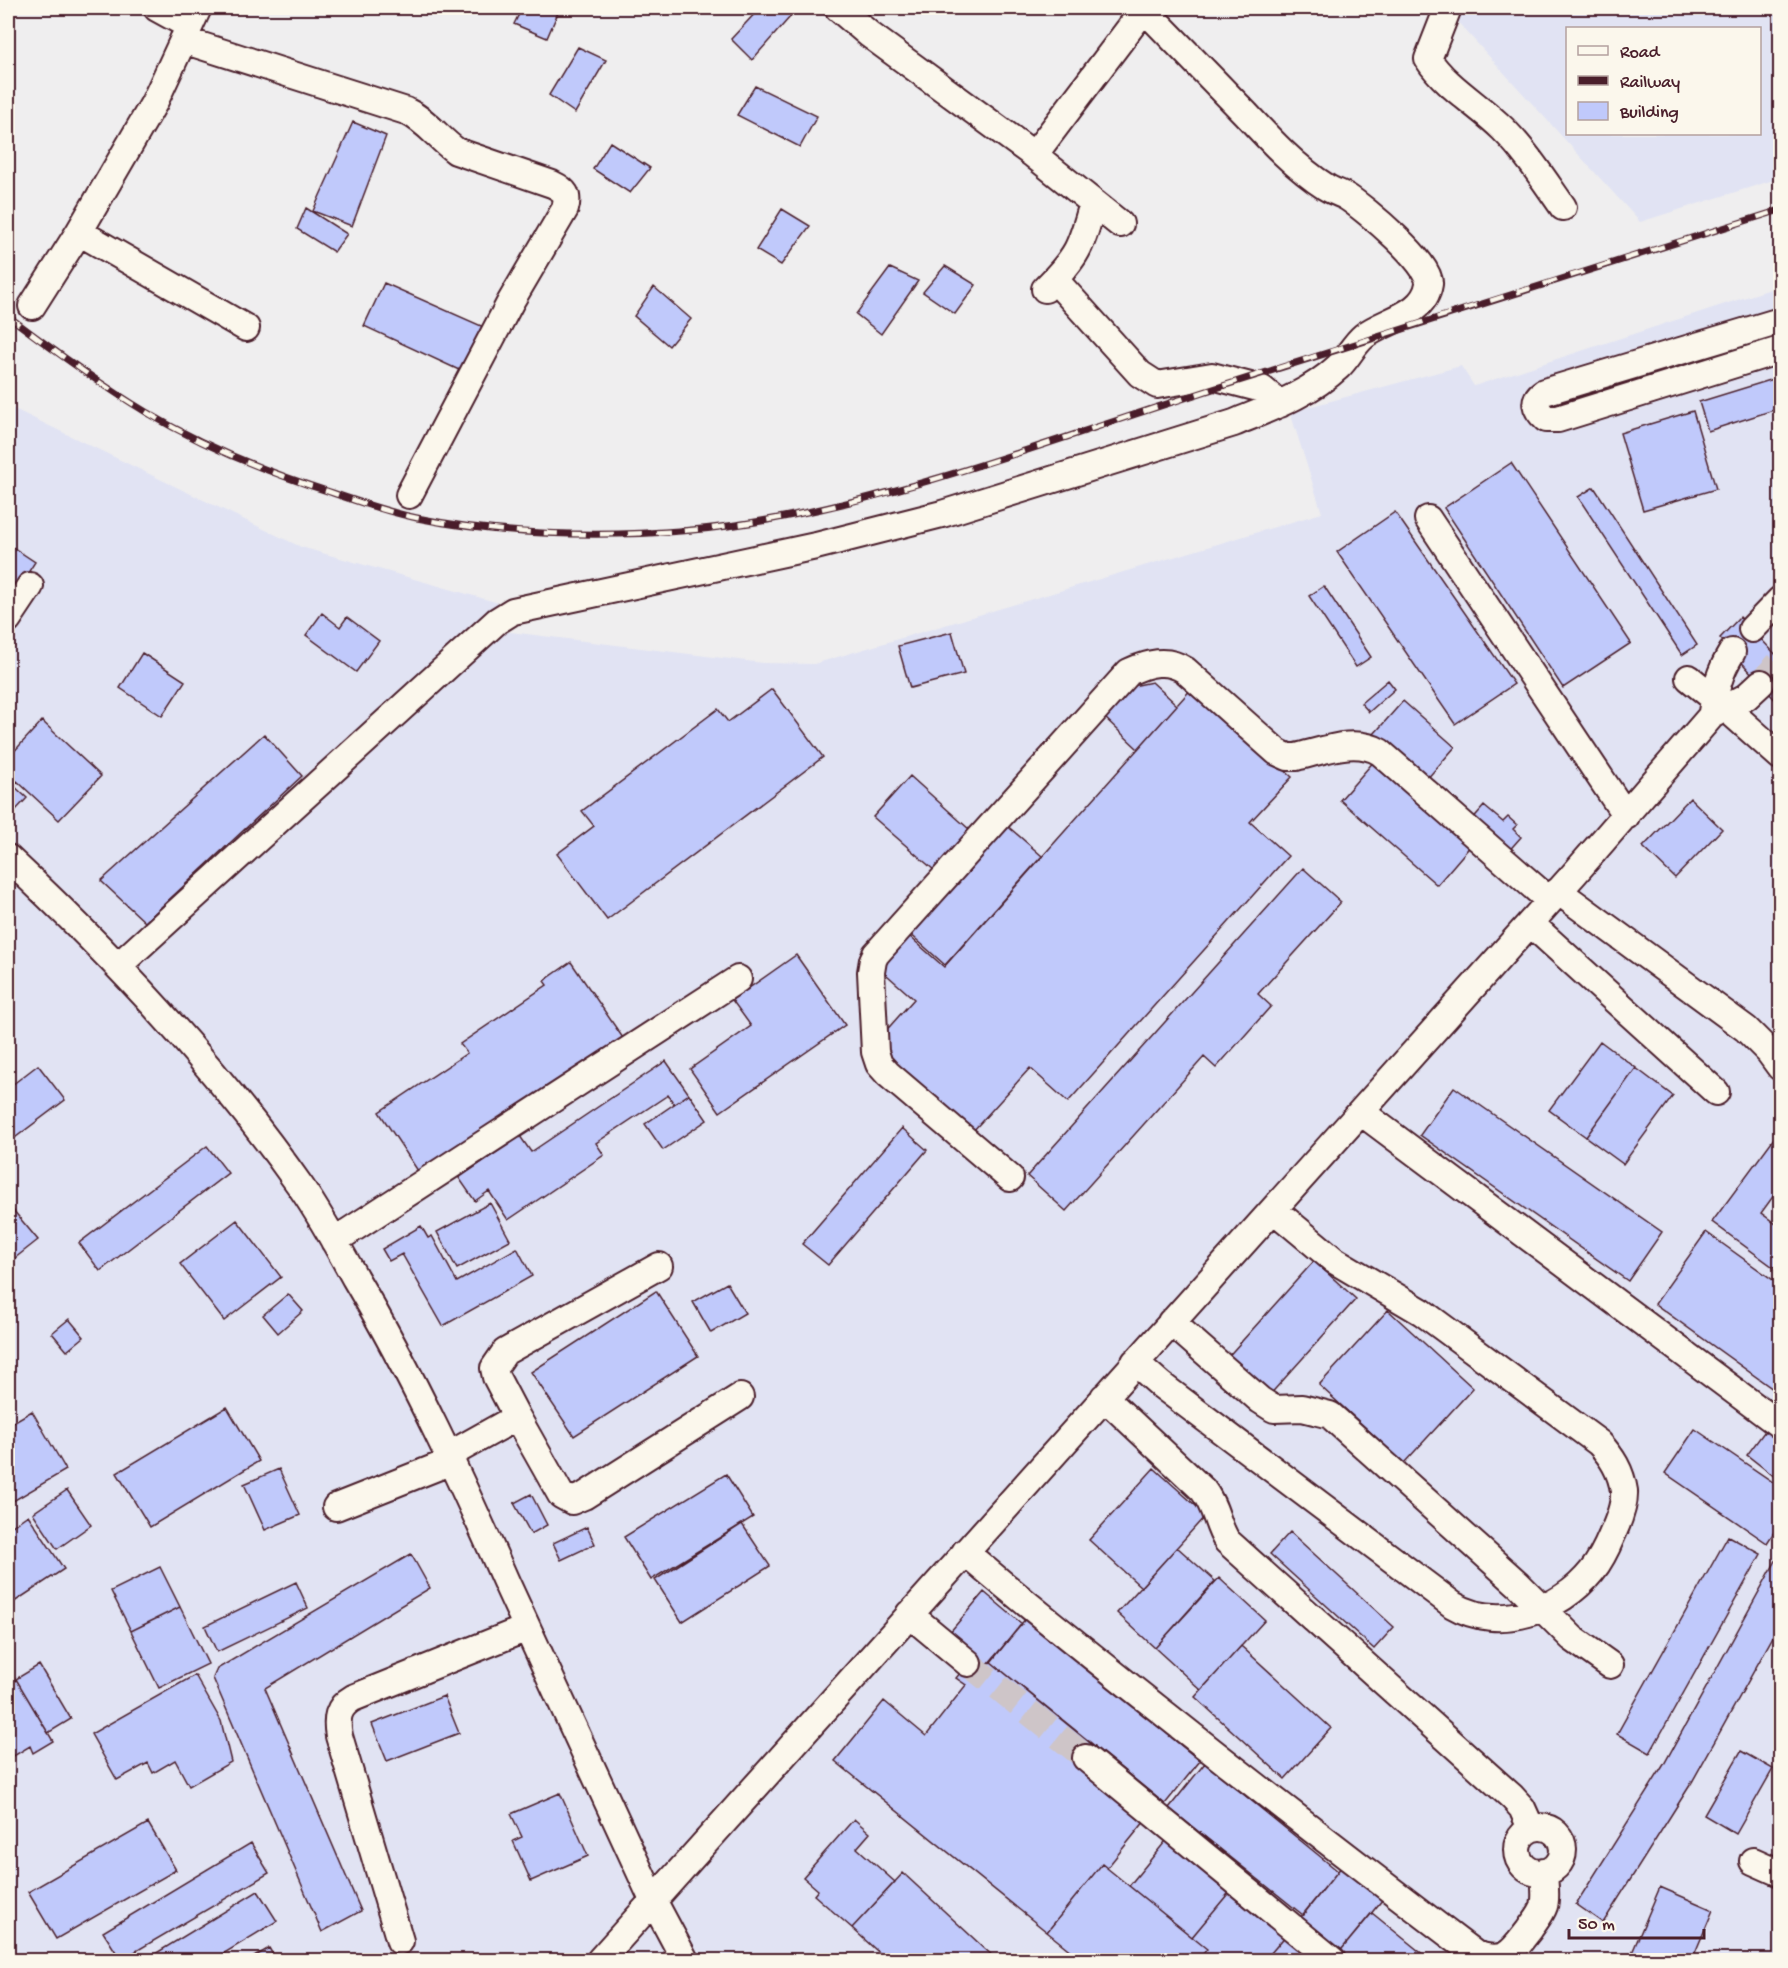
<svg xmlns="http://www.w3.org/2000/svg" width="1788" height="1968" viewBox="0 0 1788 1968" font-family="'Gochi Hand',sans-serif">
	<rect width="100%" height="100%" fill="#efeeef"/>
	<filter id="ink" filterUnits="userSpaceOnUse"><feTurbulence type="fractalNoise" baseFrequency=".0167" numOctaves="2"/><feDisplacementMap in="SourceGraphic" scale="12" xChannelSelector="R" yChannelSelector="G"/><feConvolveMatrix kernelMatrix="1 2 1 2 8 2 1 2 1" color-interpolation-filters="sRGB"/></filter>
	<g filter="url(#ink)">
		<!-- built -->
		<path fill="#e1e3f3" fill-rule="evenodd" d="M1460 8H1780V178L1640 222 1455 19ZM1568 28H1760V134H1568Z
			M1780 286V1960H8V406L301 547 506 605 502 631 763 663 814 664 1322 513 1290 412 1461 366 1474 386Z"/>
		<!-- building -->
		<path fill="#c0c9fb" stroke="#4a1f2b" stroke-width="1.5" d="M522 8H560L547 38 514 24Z
			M760 8H798L752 60 731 39Z
			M578 47 606 60 575 113 549 95Z
			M755 86 817 116 800 147 737 115Z
			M353 122 386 136 352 226 313 211Z
			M610 142 650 168 630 193 593 169Z
			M306 208 347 234 334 252 297 229Z
			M782 209 810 226 781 265 756 250Z
			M945 266 976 285 955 314 923 292Z
			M890 268 918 281 881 334 856 314Z
			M384 283 486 328 459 370 364 326Z
			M654 287 691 319 669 346 634 316Z
			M1780 377V408L1708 431 1699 402Z
			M1693 411 1716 489 1643 510 1620 433Z
			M1511 463 1631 643 1563 688 1444 508Z
			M1594 487 1697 645 1682 655 1578 497Z
			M1395 512 1514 684 1455 724 1337 552Z
			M8 544 35 562 8 604Z
			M1324 586 1371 657 1356 667 1309 596Z
			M322 613 340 627 347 617 379 641 356 672 306 635Z
			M1740 617 1780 659V700L1778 703 1720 638Z
			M952 632 964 674 910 688 898 646Z
			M142 653 185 681 162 716 120 688Z
			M1388 680 1395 689 1369 712 1361 703Z
			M1152 682 1177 705 1138 749 1104 717 1133 686Z
			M1193 687 1292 777 1250 822 1288 856 1068 1102 1030 1068 973 1131 888 1056 883 1034 914 999 879 968 908 935 944 967Z
			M772 689 823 757 607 920 557 854 594 826 582 811 718 709 728 722Z
			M1403 701 1455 747 1426 780 1374 734Z
			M42 721 101 776 59 820 17 781 13 785 27 798 15 811 8 803V758Z
			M264 734 302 776 145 922 101 881Z
			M1376 759 1473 843 1437 885 1340 800Z
			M910 776 970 830 934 870 873 817Z
			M1690 798 1722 829 1675 878 1643 847Z
			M1484 806 1503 822 1508 817 1517 825 1513 829 1521 837 1506 854 1470 822Z
			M1004 823 1042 856 945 965 908 932Z
			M1303 868 1341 902 1258 994 1271 1006 1216 1068 1204 1057 1066 1211 1027 1176Z
			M796 955 845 1025 720 1112 690 1069 751 1026 732 1000Z
			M571 962 623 1038 420 1174 379 1112 467 1053 460 1044 547 985 544 981Z
			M1600 1041 1636 1068 1586 1137 1549 1110Z
			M666 1061 689 1094 674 1104 668 1095 596 1143 604 1155 508 1220 489 1191 475 1201 459 1178 520 1136 531 1152Z
			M38 1065 65 1100 8 1143V1088Z
			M1636 1068 1673 1096 1623 1164 1586 1137Z
			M1454 1087 1662 1232 1628 1281 1420 1135Z
			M689 1094 707 1120 663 1150 645 1124Z
			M902 1128 927 1150 828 1265 802 1244Z
			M1780 1130V1187L1761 1213 1780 1227V1272L1712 1222Z
			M207 1146 228 1173 100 1271 79 1243Z
			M490 1203 510 1240 457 1269 437 1232Z
			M8 1204 38 1240 10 1262 8 1259Z
			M237 1220 281 1277 224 1321 180 1264Z
			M421 1226 428 1238 432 1236 457 1282 517 1248 532 1276 443 1326 402 1254 389 1261 382 1249Z
			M1706 1232 1780 1285V1394L1655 1304Z
			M1314 1261 1356 1299 1267 1398 1225 1360Z
			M727 1283 745 1313 711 1333 693 1302Z
			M656 1291 698 1356 574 1436 531 1372Z
			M288 1294 303 1311 278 1333 263 1315Z
			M1388 1310 1473 1388 1404 1463 1319 1385Z
			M69 1319 84 1337 67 1351 52 1333Z
			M227 1407 259 1461 150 1527 117 1473Z
			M32 1411 66 1470 8 1504V1425Z
			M1767 1428 1780 1438V1481L1747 1455Z
			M1695 1429 1780 1487V1523L1767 1543 1665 1473Z
			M1154 1468 1206 1515 1141 1587 1089 1540Z
			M279 1469 300 1515 265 1530 244 1484Z
			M726 1474 753 1517 651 1580 624 1537Z
			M67 1490 91 1525 57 1549 33 1513Z
			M531 1494 547 1525 531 1534 514 1503Z
			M28 1515 64 1569 8 1606V1529Z
			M742 1524 770 1566 682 1622 655 1580Z
			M587 1527 595 1544 561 1560 553 1543Z
			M1290 1532 1394 1627 1374 1649 1270 1554Z
			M1728 1536 1761 1554 1650 1753 1617 1734Z
			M1177 1547 1215 1581 1155 1648 1117 1613Z
			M411 1554 430 1588 265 1688 361 1911 322 1932 213 1678 217 1669Z
			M1778 1557 1780 1558V1624L1692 1782 1603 1923 1576 1904 1663 1766Z
			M160 1567 180 1607 131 1631 111 1591Z
			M1219 1578 1265 1620 1201 1690 1155 1648Z
			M296 1582 308 1608 217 1652 205 1626Z
			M984 1592 1022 1624 988 1664 950 1632Z
			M180 1607 208 1664 159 1688 131 1631Z
			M1026 1618 1200 1761 1165 1804 991 1662Z
			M1241 1646 1331 1728 1285 1779 1195 1697Z
			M976 1654 988 1664 991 1662 1095 1746 1078 1767 1145 1821 1107 1868 1102 1864 1047 1932 835 1761 884 1701 926 1736 966 1685 956 1678Z
			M39 1665 71 1719 48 1733 16 1679Z
			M195 1675 221 1721 231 1762 189 1786 175 1760 153 1773 148 1763 117 1780 91 1734Z
			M16 1679 53 1741 33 1753 30 1746 12 1757 8 1749V1684Z
			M444 1696 459 1733 387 1761 372 1724Z
			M1741 1751 1773 1769 1736 1834 1704 1815Z
			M1205 1763 1338 1871 1303 1915 1169 1808Z
			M560 1793 588 1856 531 1881 513 1841 522 1837 511 1814Z
			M854 1819 870 1833 857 1848 895 1882 852 1928 814 1895 818 1890 803 1877Z
			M148 1823 176 1870 56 1939 28 1892Z
			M1169 1837 1232 1889 1192 1937 1129 1886Z
			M251 1843 269 1873 121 1960 103 1932Z
			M1102 1864 1207 1949 1198 1960H1082L1047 1932Z
			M1342 1866 1383 1899 1337 1955 1296 1923Z
			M903 1873 997 1960H887L852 1928Z
			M1660 1887 1713 1910 1692 1960H1629Z
			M1232 1889 1287 1934 1265 1960H1198L1207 1949 1192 1937Z
			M258 1891 277 1921 213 1960H145Z
			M1372 1913 1430 1960H1343L1337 1955Z
			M1287 1934 1320 1960H1265Z
			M269 1948 276 1960H249Z"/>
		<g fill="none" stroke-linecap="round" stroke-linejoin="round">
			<!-- minor-tunnel -->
			<path stroke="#cec5c8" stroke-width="26" stroke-dasharray="26 13" stroke-linecap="butt" d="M1761 683 1780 662
				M968 1663 1086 1758"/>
			<defs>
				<path id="minor" d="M157 8 188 25
					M838 8 870 35 1034 155 1120 224
					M1448 8 1428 59C1446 87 1479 105 1503 129 1526 152 1544 180 1563 207
					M183 40 406 111C426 120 438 138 456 151L552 184C565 190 569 195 565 209L511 301 409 495
					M1034 155 1145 8
					M79 232 246 328
					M1055 280 1140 374 1157 385 1212 376 1262 389 1280 404
					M1045 289C1078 256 1081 247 1093 203
					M32 306 79 232 154 103 198 8
					M1780 321 1544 392C1532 400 1535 409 1546 419H1558L1780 350
					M1428 519 1626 816
					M8 619 30 586
					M1752 629 1780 600
					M1689 678 1726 708 1780 756
					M1712 712C1716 688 1719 673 1732 652
					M8 858C116 959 216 1066 301 1187 321 1216 338 1247 355 1278 413 1376 461 1480 507 1584 555 1690 604 1795 653 1900L685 1960
					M1558 891 1746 1029 1769 1052 1780 1067
					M1530 923 1716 1092
					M119 965 497 621 513 611 816 546 942 514 1234 423C1270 408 1309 394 1338 367 1348 358 1353 345 1364 336 1384 320 1424 316 1429 284 1432 264 1364 208 1347 197 1340 193 1332 191 1326 187 1296 168 1270 140 1246 114 1212 79 1178 44 1144 9
					M1361 1112 1780 1425
					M1010 1178 888 1074 879 1064 875 1052 871 972 873 960 876 954 1129 672C1148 663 1167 658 1185 670L1277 752 1288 757H1296C1323 751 1355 737 1380 752L1550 901
					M334 1241 738 979
					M1171 1322 1260 1400 1274 1409 1302 1408 1330 1415 1518 1584 1572 1638 1610 1665
					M1135 1362 1161 1385 1453 1605C1499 1632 1560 1611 1592 1571 1601 1560 1607 1547 1612 1535 1618 1522 1625 1505 1624 1491 1621 1471 1612 1457 1599 1443L1422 1312 1334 1260 1274 1210
					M1104 1397 1203 1490C1217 1508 1216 1524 1227 1541L1512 1797 1522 1808 1531 1828
					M517 1417 561 1495 572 1501 584 1496 740 1397
					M449 1455 517 1417 496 1377 494 1368 505 1352 659 1266
					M336 1507 452 1461
					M965 1552C1030 1608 1098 1661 1166 1715 1268 1796 1371 1875 1475 1954 1506 1964 1511 1953 1529 1930 1534 1922 1541 1915 1544 1906 1547 1896 1544 1882 1544 1872
					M909 1614 968 1663
					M1086 1758 1332 1960
					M1517 1850a23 23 0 1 1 46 0a23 23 0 1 1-46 0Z
					M1753 1861 1780 1873
					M400 1941 339 1736C336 1719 337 1707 353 1698L527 1628
					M600 1960 1575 873 1712 715 1746 697 1761 683"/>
			</defs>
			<!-- minor casing -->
			<use href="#minor" stroke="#4a1f2b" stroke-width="30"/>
			<!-- minor -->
			<use href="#minor" stroke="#fbf7ec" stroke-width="26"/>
			<defs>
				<path id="rail" d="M8 316C53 350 98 383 146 412 203 446 264 471 327 491 356 501 387 512 417 518 525 540 665 539 773 519 912 493 1045 443 1179 400 1379 335 1580 273 1780 210"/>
			</defs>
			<!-- rail casing -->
			<use href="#rail" stroke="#4a1f2b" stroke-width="7"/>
			<!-- rail -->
			<use href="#rail" stroke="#fbf7ec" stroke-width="4.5" stroke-dasharray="14" stroke-linecap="butt"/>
		</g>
	</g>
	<!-- margin -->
	<rect width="1788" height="1968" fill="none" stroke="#fbf7ec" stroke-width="30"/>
	<rect x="15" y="15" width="1758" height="1938" fill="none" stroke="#4a1f2b" stroke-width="2" filter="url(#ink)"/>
	<!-- legend -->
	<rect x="1566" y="27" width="195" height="108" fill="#fbf7ec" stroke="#b4a19f" stroke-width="1.5"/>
	<rect x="1578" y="46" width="30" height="9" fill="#fbf7ec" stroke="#b4a19f" stroke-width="1.5"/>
	<text x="1620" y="57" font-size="18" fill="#4a1f2b">Road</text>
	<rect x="1578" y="76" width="30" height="9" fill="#4a1f2b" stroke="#b4a19f" stroke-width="1.5"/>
	<text x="1620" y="87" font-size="18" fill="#4a1f2b">Railway</text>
	<rect x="1578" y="102" width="30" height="18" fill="#c0c9fb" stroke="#b4a19f" stroke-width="1.5"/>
	<text x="1620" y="117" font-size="18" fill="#4a1f2b">Building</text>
	<!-- scale -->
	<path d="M1569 1929v9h135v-9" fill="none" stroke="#4a1f2b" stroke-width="3"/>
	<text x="1578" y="1929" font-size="18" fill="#4a1f2b" stroke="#fbf7ec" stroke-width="4.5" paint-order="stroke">50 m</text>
</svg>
